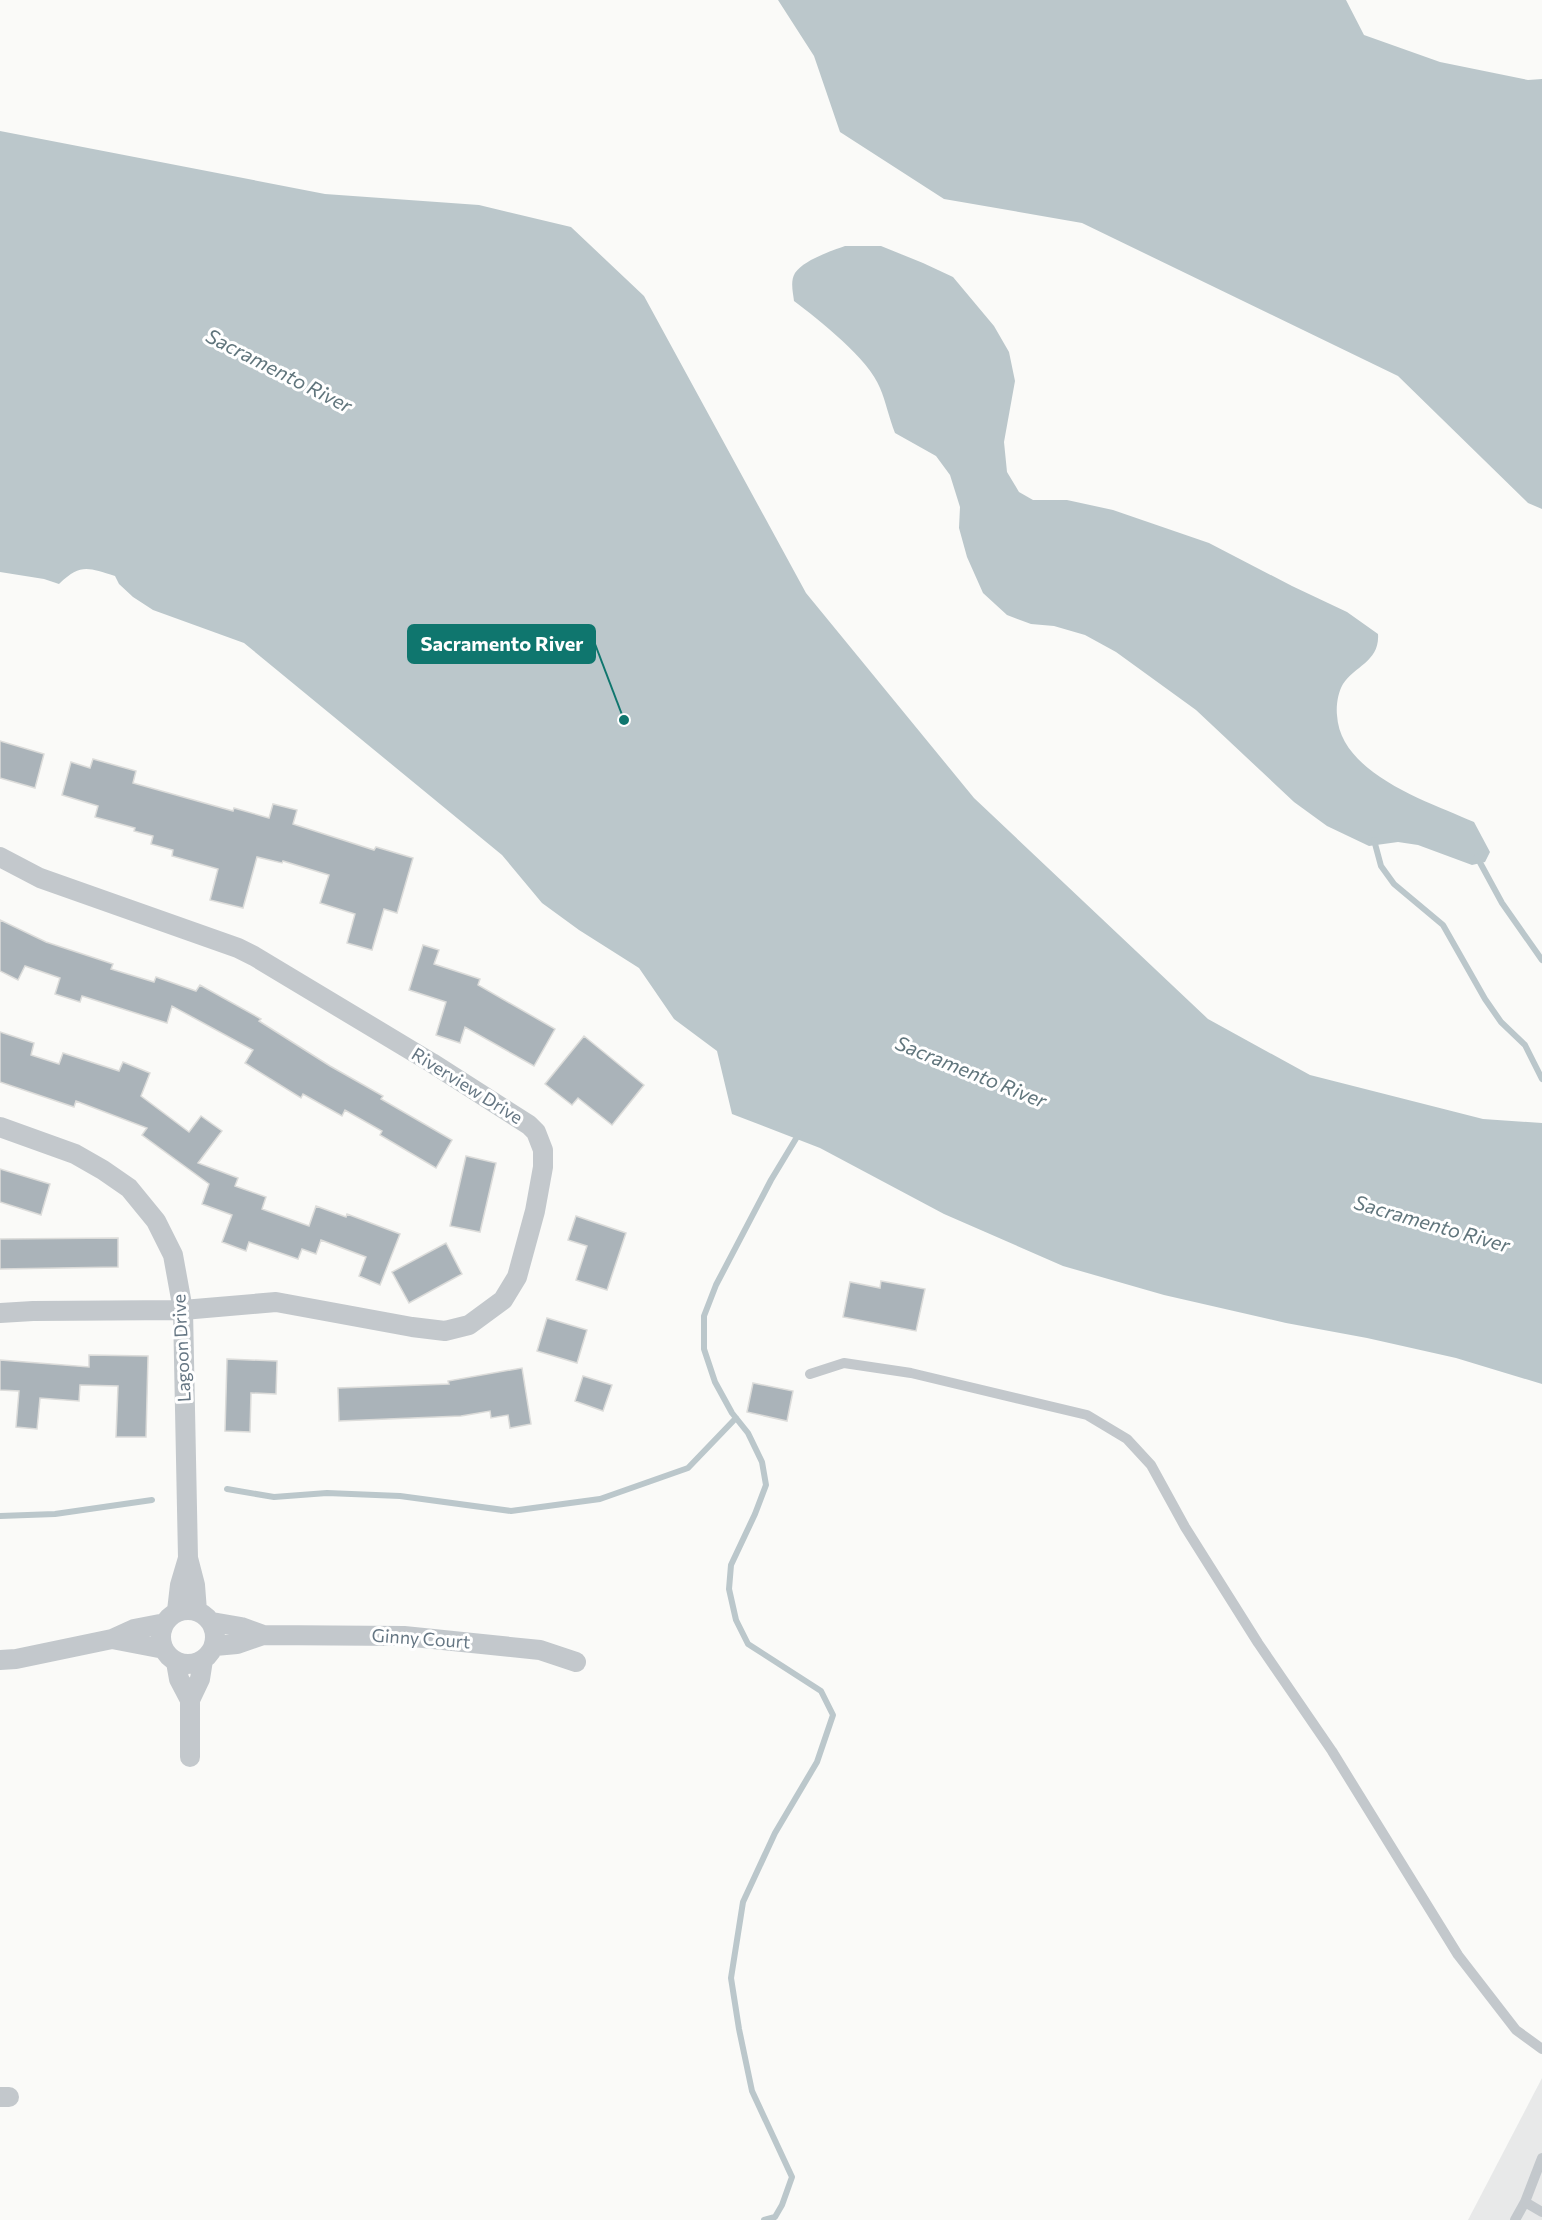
<svg xmlns="http://www.w3.org/2000/svg" width="1542" height="2220" viewBox="0 0 1542 2220" font-family="Commissioner,sans-serif">
	<rect width="100%" height="100%" fill="#fafaf8"/>
	<!-- built -->
	<path fill="#e8e9e9" d="M1542 2078V2220H1468Z"/>
	<!-- water -->
	<path fill="#bbc7cb" d="M778 0H1346L1364 35 1440 62 1528 80 1542 79V509L1528 503 1398 376 1082 223 944 199 840 132 814 56Z
		M0 131 325 194 479 205 571 227 644 296 806 593 974 798 1208 1019 1310 1075 1483 1119 1542 1123V1384L1456 1358 1367 1338 1286 1323 1164 1295 1063 1266 944 1214 820 1148 732 1114 717 1051 674 1019 639 968 579 930 542 903 502 855 244 643 153 610 133 597 119 584 115 576C88 568 81 563 59 584L44 579 0 572Z
		M845 246H881L923 263 953 277 994 326 1009 352 1015 381 1004 442 1007 472 1019 492 1033 500H1067L1113 510 1209 543 1292 586 1347 612 1378 634C1380 661 1355 666 1343 684 1338 692 1336 706 1337 715 1340 774 1429 802 1474 822L1490 852 1485 862 1472 865 1418 845 1398 842 1369 846 1327 826 1294 802 1196 710 1116 652 1085 635 1054 626 1031 624 1007 615 983 593 967 557 959 528 960 507 950 475 936 456 895 433C889 418 886 402 880 388 869 359 819 320 794 301 793 292 790 281 795 273 804 260 831 251 845 246Z"/>
	<g fill="none" stroke-linecap="round" stroke-linejoin="round">
		<!-- stream -->
		<path stroke="#bbc7cb" stroke-width="6" d="M1374 840 1381 866 1394 884 1443 925 1485 999 1501 1022 1525 1045 1542 1079
			M1477 857 1502 903 1542 960
			M227 1489 274 1497 327 1493 400 1496 511 1511 600 1499 688 1468 736 1418
			M0 1516 55 1514 152 1500
			M764 2220 775 2217 782 2205 792 2177 752 2091 739 2029 731 1978 743 1902 775 1833 817 1762 833 1715 821 1691 748 1644 736 1620 729 1589 731 1565 755 1514 766 1485 762 1462 748 1433 732 1413 715 1382 704 1349V1316L716 1285 771 1180 800 1132"/>
	</g>
	<!-- building -->
	<path fill="#aab3b9" stroke="#dcdcda" stroke-width="1.5" d="M0 741 44 754 35 788 0 778Z
		M93 759 136 771 133 783 233 811 234 808 269 818 273 804 297 810 293 824 374 850 376 847 413 858 397 913 384 909 372 950 347 943 355 914 320 903 329 875 283 861 282 863 257 857 243 908 210 900 218 869 172 856 173 850 151 844 153 836 134 831 135 828 95 817 98 806 62 795 71 762 90 768Z
		M0 920 46 942 113 964 111 969 154 982 156 977 196 991 200 985 261 1019 259 1021 330 1066 383 1096 381 1099 452 1140 436 1168 380 1135 382 1131 345 1110 342 1116 303 1094 301 1098 245 1063 253 1050 172 1006 167 1023 82 996 80 1002 55 994 60 978 25 966 18 980 0 971Z
		M423 945 439 950 434 964 480 979 478 985 555 1029 534 1066 465 1027 460 1043 436 1035 446 1002 409 990Z
		M0 1032 34 1043 31 1055 59 1064 63 1053 119 1071 123 1062 150 1073 141 1096 189 1132 201 1116 222 1131 198 1163 238 1178 235 1186 266 1197 262 1209 309 1226 316 1206 346 1217 347 1214 400 1234 380 1285 359 1276 366 1257 321 1240 316 1254 302 1249 298 1259 249 1242 246 1251 222 1242 232 1215 202 1204 209 1184 142 1135 147 1128 76 1101 74 1107 0 1082Z
		M584 1036 644 1085 612 1125 578 1098 572 1105 545 1084Z
		M466 1156 496 1163 480 1232 450 1226Z
		M0 1169 50 1184 41 1215 0 1202Z
		M576 1216 626 1233 607 1290 576 1280 587 1246 568 1240Z
		M118 1238V1267L0 1269V1239Z
		M446 1243 462 1274 409 1303 392 1272Z
		M881 1281 925 1289 916 1331 843 1317 850 1282 880 1288Z
		M547 1318 587 1330 577 1363 537 1351Z
		M89 1355 148 1356 146 1437H116L118 1386 80 1385 79 1401 40 1398 37 1429 16 1427 19 1391 0 1390V1360L89 1367Z
		M227 1359 277 1361 276 1394 251 1393 250 1432 225 1431Z
		M522 1368 531 1424 510 1428 508 1415 491 1418 490 1411 461 1416 339 1421 338 1388 449 1384 448 1381Z
		M583 1376 612 1385 603 1411 575 1401Z
		M753 1383 793 1391 787 1421 747 1412Z"/>
	<g fill="none" stroke-linecap="round" stroke-linejoin="round">
		<!-- service -->
		<path stroke="#c3c8cc" stroke-width="10" d="M810 1374 844 1363 911 1373 1087 1415 1127 1439 1151 1465 1185 1527 1258 1643 1332 1751 1458 1955 1516 2030 1542 2049
			M1525 2202 1542 2158
			M1515 2220 1525 2202 1542 2212"/>
		<!-- minor -->
		<path stroke="#c3c8cc" stroke-width="20" d="M0 857 40 878 238 948 254 956 432 1063 529 1125 536 1132 543 1150V1167L535 1211 517 1277 503 1300 469 1325 445 1331 412 1327 276 1302 183 1310 33 1311 0 1313
			M0 1127 75 1154 103 1170 129 1188 156 1221 173 1255 183 1310 188 1558
			M161 1637a27 27 0 1 1 54 0a27 27 0 1 1-54 0Z
			M177 1611 180 1585 188 1558 195 1585 197 1611
			M212 1622 241 1627 263 1635 237 1644 215 1646
			M263 1635 404 1636 540 1650 576 1662
			M164 1649 112 1639 134 1629 165 1623
			M0 1660 16 1659 112 1639
			M176 1662 179 1679 190 1700 200 1679 203 1660
			M190 1757V1700
			M0 2097H9"/>
	</g>
	<g text-anchor="middle" stroke-width="6" stroke-linejoin="round" paint-order="stroke">
		<!-- street labels -->
		<g font-size="18" fill="#657683" stroke="#fff">
			<text transform="translate(467 1086) rotate(32)" y="6">Riverview Drive</text>
			<text transform="translate(182 1348) rotate(-93)" y="6">Lagoon Drive</text>
			<text transform="translate(421 1639) rotate(4)" y="6">Ginny Court</text>
		</g>
		<!-- water labels -->
		<g font-size="20" font-style="italic" fill="#60757c" stroke="#fff">
			<text transform="translate(279 371) rotate(27)" y="7">Sacramento River</text>
			<text transform="translate(971 1072) rotate(22)" y="7">Sacramento River</text>
			<text transform="translate(1432 1224) rotate(16)" y="7">Sacramento River</text>
		</g>
	</g>
	<!-- callouts -->
	<path fill="none" stroke="#0f766e" stroke-width="2" d="M624 720L595 644"/>
	<circle fill="#0f766e" stroke="#fff" stroke-width="2" cx="624" cy="720" r="6"/>
	<rect fill="#0f766e" stroke="#0f766e" stroke-width="2" x="408" y="625" width="187" height="38" rx="6"/>
	<g font-size="20" text-anchor="middle" font-weight="bold" fill="#fff">
		<text x="502" y="651">Sacramento River</text>
	</g>
</svg>
